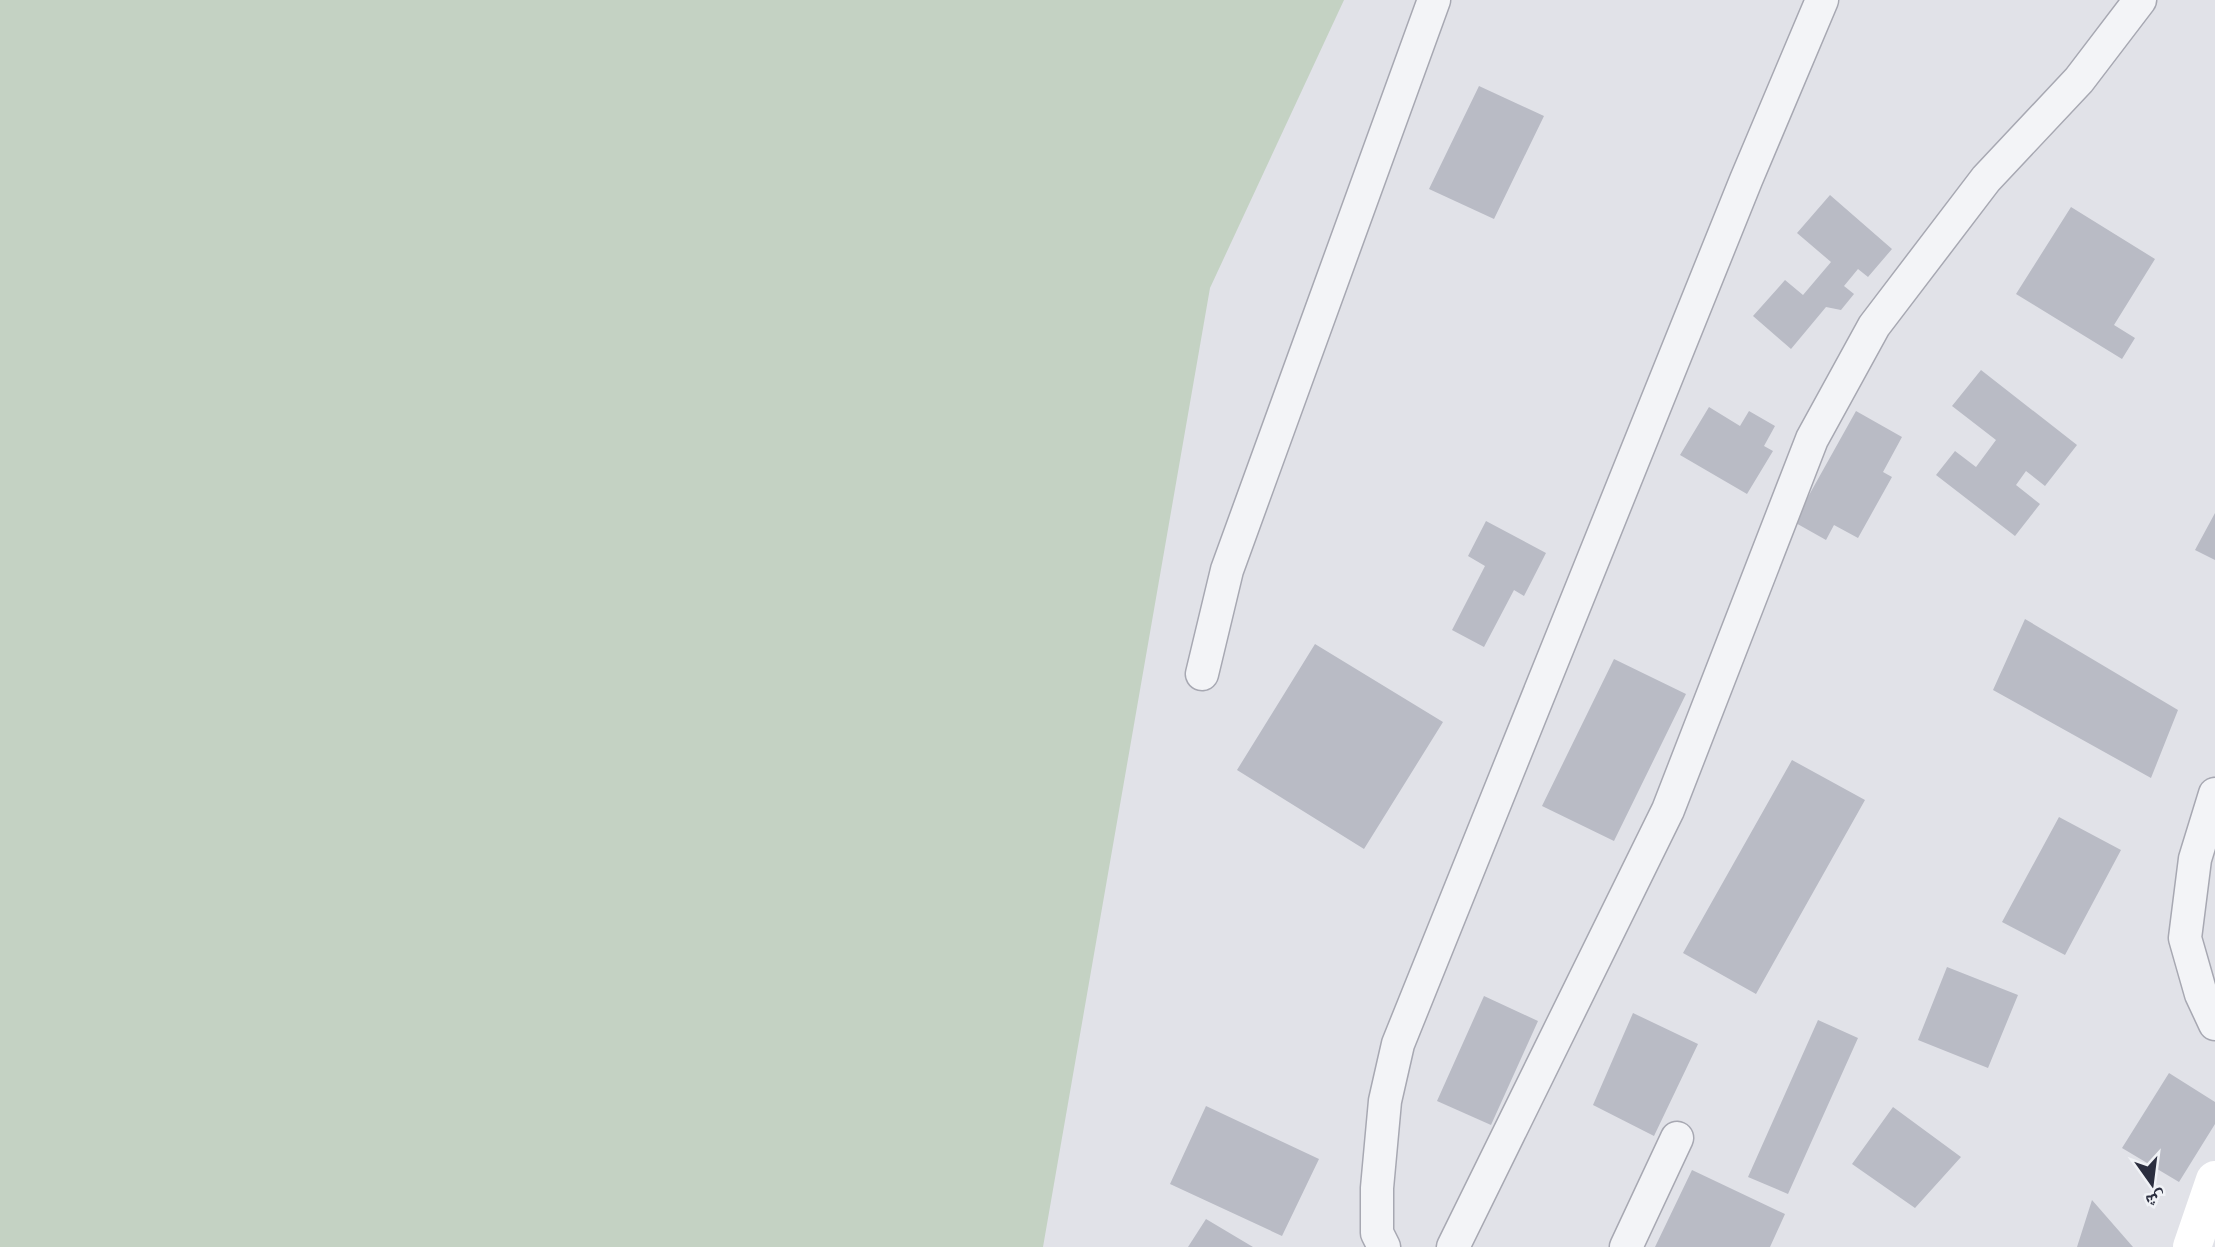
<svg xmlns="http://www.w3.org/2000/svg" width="2215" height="1247" viewBox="0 0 2215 1247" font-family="Arial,'Noto Naskh Arabic',sans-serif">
	<rect width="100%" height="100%" fill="#e1e2e8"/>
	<!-- green -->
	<path fill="#c4d2c3" d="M0 0H1344L1210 288 1043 1247H0Z"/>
	<!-- building -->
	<path fill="#b9bbc5" d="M1479 86 1544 116 1494 219 1429 189Z
		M1830 195 1892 249 1868 277 1858 269 1844 286 1854 294 1841 310 1826 307 1791 349 1753 316 1785 280 1803 295 1831 262 1797 233Z
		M2071 207 2155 259 2114 325 2135 338 2122 359 2016 294Z
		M1981 370 2077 445 2045 486 2026 471 2016 485 2040 504 2015 536 1936 475 1955 451 1976 467 1996 440 1952 406Z
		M1709 407 1740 426 1749 411 1775 426 1764 446 1773 451 1747 494 1680 455Z
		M1856 411 1902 437 1883 472 1892 477 1858 538 1834 525 1826 540 1794 522Z
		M2215 513V560L2195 550Z
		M1486 521 1546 553 1524 596 1514 590 1484 647 1452 630 1485 566 1468 556Z
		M2025 619 2178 710 2151 778 1993 690Z
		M1315 644 1443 722 1364 849 1237 770Z
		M1614 659 1686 694 1614 841 1542 806Z
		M1792 760 1865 800 1756 994 1683 953Z
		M2059 817 2121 850 2065 955 2002 922Z
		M1947 967 2018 995 1988 1068 1918 1040Z
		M1484 996 1538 1021 1491 1125 1437 1101Z
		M1633 1013 1698 1044 1654 1136 1593 1105Z
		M1818 1020 1858 1038 1788 1194 1748 1177Z
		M2169 1073 2215 1102V1124L2179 1182 2122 1148Z
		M1206 1106 1319 1159 1282 1236 1170 1184Z
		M1893 1107 1961 1157 1915 1208 1852 1164Z
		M1692 1170 1785 1214 1770 1247H1655Z
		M2092 1200 2133 1247H2077Z
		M1206 1219 1253 1247H1188Z"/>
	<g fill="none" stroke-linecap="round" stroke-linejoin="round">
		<defs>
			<path id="street" d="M1202 674 1227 570 1434 0
				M2215 794 2195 859 2185 938 2201 994 2215 1024
				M1384 1247 1377 1233V1188L1385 1101 1398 1044 1746 180 1822 0
				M1453 1247 1668 810 1812 439 1874 326 1986 179 2079 80 2140 0
				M1626 1247 1677 1138"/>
		</defs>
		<!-- street casing -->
		<use href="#street" stroke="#a7a8b2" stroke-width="35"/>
		<!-- street -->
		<use href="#street" stroke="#f3f4f7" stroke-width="32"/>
		<!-- secondary -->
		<path stroke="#fff" stroke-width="38" d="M2192 1247 2215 1180"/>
	</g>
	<!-- north arrow -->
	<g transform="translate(2152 1184) rotate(166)" stroke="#f0f2f6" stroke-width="5" paint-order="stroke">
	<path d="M0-5L12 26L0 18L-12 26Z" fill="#2b2e3f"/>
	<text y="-10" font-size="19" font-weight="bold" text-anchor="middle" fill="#2b2e3f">ش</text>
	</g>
</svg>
